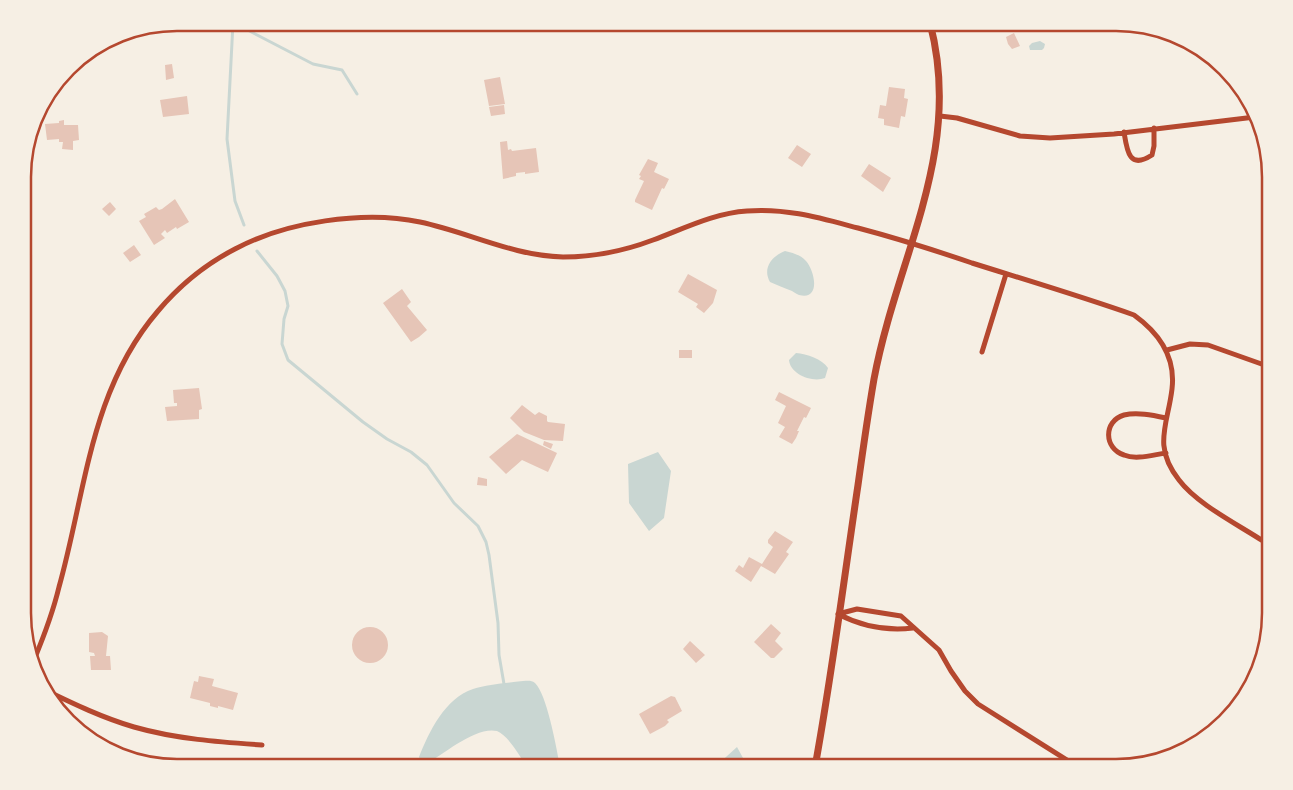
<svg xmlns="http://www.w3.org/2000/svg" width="1293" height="790" viewBox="0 0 1293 790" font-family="'IBM Plex Sans',sans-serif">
	<rect width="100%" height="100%" fill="#f6efe4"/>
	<!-- water -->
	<path fill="#c9d6d2" d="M1040 41 1045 44 1044 48 1042 50H1030L1029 46 1032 43Z
		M785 251C793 253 801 255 806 261 815 271 821 301 799 295 796 294 794 292 792 291 784 288 777 285 770 282 762 268 772 256 785 251Z
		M796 353C807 354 822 359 828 368L825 378C812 383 790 374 789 360Z
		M658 452 671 471 664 518 649 531 629 503 628 464Z
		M523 681C528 681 531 680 535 683 547 694 557 750 560 767H527C521 758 508 735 497 731 476 726 444 754 426 764H422L419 757C429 732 445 698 473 689 488 684 507 683 523 681Z
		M737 747 748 767H716V766Z"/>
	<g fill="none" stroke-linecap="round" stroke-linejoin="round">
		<!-- stream -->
		<path stroke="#c9d6d2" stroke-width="3" d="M233 23 227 139 235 201 244 225
			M234 23 313 64 342 70 357 94
			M257 251 277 276 285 291 288 306 284 319 282 344 288 360 363 422 387 439 411 452 427 465 454 503 478 526 486 542 489 555 498 623 499 655 504 684"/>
	</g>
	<!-- building -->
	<path fill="#e6c5b7" d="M733 23H745L744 27Z
		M1014 33 1020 46 1012 49 1008 44 1006 37Z
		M172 64 174 78 166 80 165 65Z
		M500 77 505 104 489 106 484 80Z
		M889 87 905 89 904 98 908 99 905 117 901 116 899 128 884 125V119L878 118 880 105 886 106Z
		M187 96 189 114 163 117 160 100Z
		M504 105 505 114 491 116 489 107Z
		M64 120V125H78L79 140 73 141V150L62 149 63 142H59V139L47 140 45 124 59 123V121Z
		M507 141 508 150 511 149 512 151 536 148 539 172 525 174V172L516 173V176L503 179 500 142Z
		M797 145 811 154 802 167 788 158Z
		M648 159 658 163 654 172 669 179 664 189 662 188 652 210 635 202V200L644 181 639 179 641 176 639 175Z
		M869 164 891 178 883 192 861 176Z
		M175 199 189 222 177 229 176 227 167 233 165 230 161 234 165 238 154 245 139 221 146 217 144 214 156 207 159 210 162 209Z
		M110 202 116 209 109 216 102 209Z
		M134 245 141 255 130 262 123 253Z
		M688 274 717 290 713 303 704 313 696 307 698 304 678 292Z
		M402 289 411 302 407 306 427 330 419 337 411 342 383 303Z
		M679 350H692V358H679Z
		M199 388 202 409 199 410V419L167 421 165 407 177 406V403H174L173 390Z
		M779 392 811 408 806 418 804 417 797 431H799L796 438 792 444 779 437 785 427 778 423 786 406 775 400Z
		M522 405 535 415 539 412 547 416V421L548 422 565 424 563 441 544 440 524 432 510 418Z
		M517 434 557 453 548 472 522 460 506 474 489 457Z
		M544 441 553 444 551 449 543 445Z
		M478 477 487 479V486L477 485Z
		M775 531 793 542 786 552 789 554 775 574 761 566 751 582 735 571 739 565 743 568 749 557 762 564 773 547 768 543V540Z
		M771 624 781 633 775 641 783 649 774 658H771L754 642Z
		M352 645a18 18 0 1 1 36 0a18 18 0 1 1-36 0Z
		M102 632 108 636 106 656H110L111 670H91L90 656H95L94 653 89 652V633Z
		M690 641 705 655 696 663 683 649Z
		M199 676 214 679 212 686 238 693 233 710 218 706V708L210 706V703L190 698 194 681 198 682Z
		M671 696 675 697 682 711 667 720 669 722 665 726 650 734 639 714Z"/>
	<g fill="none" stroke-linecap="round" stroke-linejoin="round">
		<!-- minor -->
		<path stroke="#b5482f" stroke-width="5" d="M940 116 957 118 1020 136 1050 138 1114 134 1255 117
			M1124 132C1127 151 1129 170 1152 155L1154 146V128
			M1167 350 1190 344 1208 345 1270 367
			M982 352 1006 274
			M1166 418C1152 415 1137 412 1124 415 1103 421 1104 449 1124 455 1136 460 1152 455 1166 453
			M838 614 857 609 901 616 939 650 951 671 965 691 978 704 1078 767
			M838 614C861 626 888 631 913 628
			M34 660C44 636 53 612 59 587 86 491 90 390 158 311 179 286 206 264 235 249 285 222 364 210 420 222 468 232 513 256 563 257 594 257 624 251 653 240 683 229 714 213 747 211 787 208 820 218 858 228 896 238 934 250 972 263 1026 280 1080 296 1134 315 1159 333 1176 356 1172 389 1168 424 1152 446 1179 480 1197 504 1237 524 1263 541L1270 543
			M45 690C74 704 103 718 134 727 176 739 219 742 262 745"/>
		<!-- secondary -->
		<path stroke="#b5482f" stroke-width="7" d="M815 767C832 674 844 579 858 485 863 449 868 414 874 379 897 256 964 152 930 23"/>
	</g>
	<!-- crop -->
	<path d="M0 0H1293V790H0ZM177 31H1116A146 146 0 0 1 1262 177V613A146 146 0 0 1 1116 759H177A146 146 0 0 1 31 613V177A146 146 0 0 1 177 31Z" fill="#f6efe4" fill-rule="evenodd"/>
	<path fill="none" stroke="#b5482f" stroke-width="2.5" d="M177 31H1116A146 146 0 0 1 1262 177V613A146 146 0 0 1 1116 759H177A146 146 0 0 1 31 613V177A146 146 0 0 1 177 31Z"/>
</svg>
